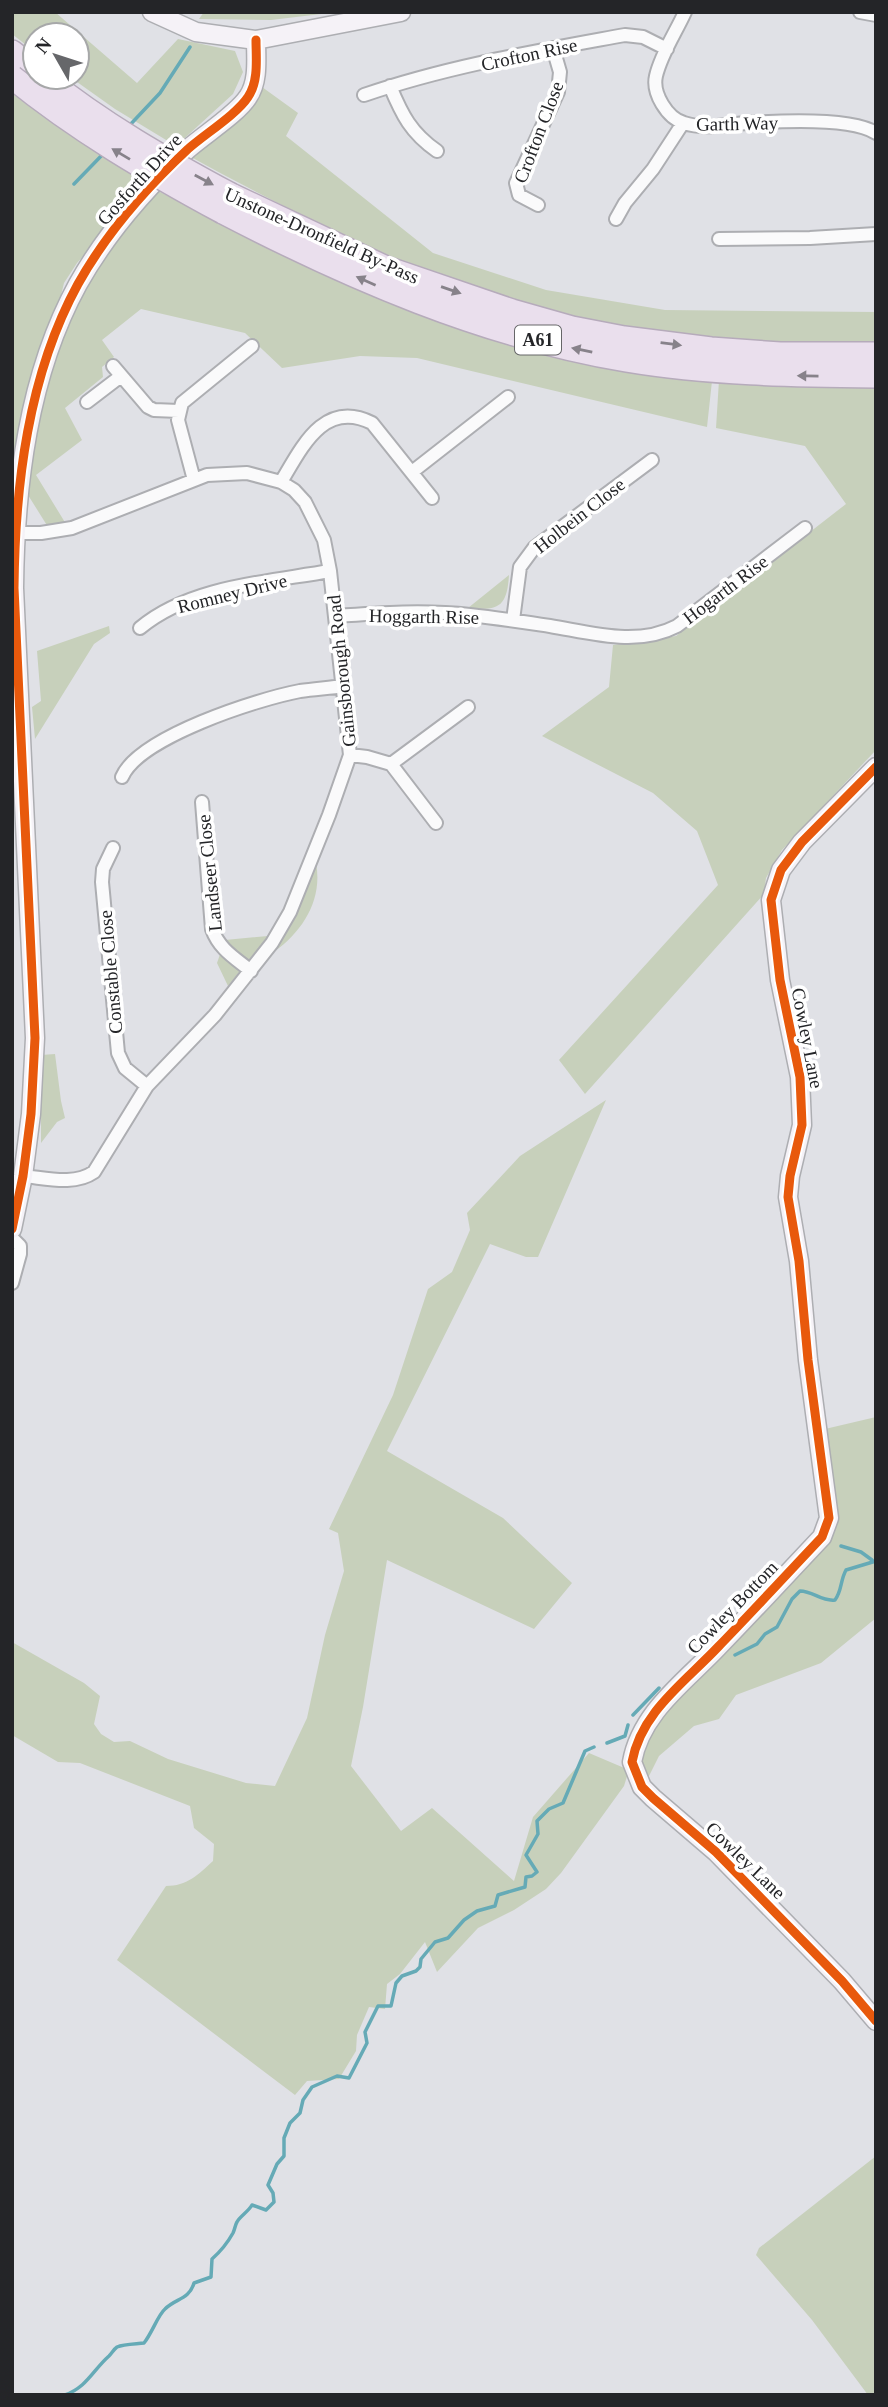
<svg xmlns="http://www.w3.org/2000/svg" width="888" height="2407" viewBox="0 0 888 2407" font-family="Georgia,serif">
	<rect width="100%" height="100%" fill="#e0e1e6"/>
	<!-- green -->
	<path fill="#c7d0bb" d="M12 12H55L137 83 178 39 235 51 243 72 233 94 176 146 115 109 70 77H77V35H35V52L12 34Z
		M204 12H338L271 20 199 19Z
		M262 87 298 113 286 136 433 253 546 290 665 310 876 312V346C775 345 674 338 576 317 444 290 308 221 191 157Z
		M12 91 150 181 77 263 64 283 12 495Z
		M158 191 320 271 393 304 490 337 712 381 707 427 417 358 360 356 282 368 245 333 141 309 102 340 114 357 102 367 103 377 65 408 82 440 36 475 66 524 48 527 28 495C37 423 45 370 77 304 82 293 87 280 94 270 113 242 135 216 158 191Z
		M719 380 876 387V750L782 850 766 878 764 894 585 1094 559 1060 718 885 697 831 653 793 542 736 609 687 613 645 676 636 846 504 805 446 716 428Z
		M509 575C507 607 499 611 468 608Z
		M109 626 110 633 94 644 35 739 32 707 41 701 37 651Z
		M316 863C323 899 303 931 275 951L290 924Z
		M268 936 228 986 217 963 225 940Z
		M55 1054 61 1101 65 1118 57 1122 41 1143V1055Z
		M606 1100 538 1257H526L490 1244 387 1451 503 1518 572 1583 534 1629 387 1560 363 1707 351 1766 401 1831 432 1808 514 1881 533 1817 589 1753 629 1770 624 1786 561 1873 546 1889 514 1910 478 1928 437 1972 425 1942 400 1974 387 1984 385 2009 369 2007 357 2035 356 2051 339 2079 307 2081 295 2095 117 1960 166 1886C187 1886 198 1875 213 1861L214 1844 194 1828 190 1806 80 1763 58 1762 12 1735V1642L84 1683 100 1696 94 1724 101 1734 114 1742 130 1741 168 1759 246 1783 275 1786 307 1718 325 1635 344 1571 338 1533 329 1529 393 1395 428 1289 452 1272 470 1230 467 1213 520 1156Z
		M876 1417V1618L821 1663 736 1695 719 1719 694 1726 659 1756 646 1782 641 1764 649 1736 664 1711 830 1538 825 1429Z
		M876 2156V2395H868L812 2320 756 2255 759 2248Z"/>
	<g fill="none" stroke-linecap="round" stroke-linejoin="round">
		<!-- stream -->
		<path stroke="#65aab6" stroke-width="3.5" d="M128 127 160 93 190 47
			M74 184 104 153
			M841 1546 861 1552 872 1560
			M735 1655 757 1644 765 1634 777 1627 792 1599 800 1591C813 1591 822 1602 835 1600 842 1591 840 1581 846 1570L876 1561
			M633 1715 659 1688
			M607 1743 625 1736 628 1725
			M65 2395C87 2387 93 2370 109 2356 112 2353 114 2349 117 2347 124 2344 137 2344 144 2343 152 2333 158 2315 165 2309 176 2298 189 2300 194 2283L211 2277 212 2259C221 2251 228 2242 233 2233 235 2229 235 2225 237 2222 240 2216 248 2212 252 2205L266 2210 274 2202 273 2193 268 2185 277 2164 284 2156V2138L290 2123 300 2113 303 2100 312 2087 337 2076 349 2078 367 2043 365 2032 378 2006H391L396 1983 402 1976 416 1971 420 1967 421 1959 435 1942 448 1938 464 1920 477 1911 495 1906 498 1895 525 1887 526 1877 532 1876 537 1872 526 1855 538 1834 537 1821 549 1809 563 1803 585 1751 594 1747"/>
		<defs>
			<path id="street" d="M685 12C676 32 661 54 656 76 652 93 667 118 684 123 705 130 727 124 748 123 779 121 851 117 876 133
				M860 12 876 15
				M390 86C402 115 411 133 437 151
				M364 95C448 66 538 51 625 35L643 37 667 49
				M538 205 519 195 516 183 558 92 560 72 553 48
				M616 219 625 203 653 169 683 123
				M719 239 810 238 876 234
				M113 366 148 407 154 410 179 411
				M87 402 121 376
				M412 472 508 397
				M194 480 178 420 182 403 252 346
				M281 482C302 447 324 399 372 423L432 498
				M15 533H41L72 528 207 475 247 473 281 482 294 490 305 502 324 540 330 571 350 755 329 815 290 912 272 943 215 1015 147 1086 94 1172C74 1186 46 1178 23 1176
				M335 616C380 613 426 610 470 615 497 618 523 622 550 626 592 633 637 647 677 626L805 528
				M513 620 520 567 534 548 652 460
				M140 628C190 586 268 582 330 571
				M350 755 367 757 391 764 436 823
				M391 764 468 707
				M122 777C139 737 258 699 300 691 315 689 329 688 344 686
				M202 802 212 929C219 949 235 958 251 971
				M113 848 103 869 102 882 118 1053 125 1068 147 1086
				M12 1238 20 1246V1254L12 1283"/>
			<path id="secondary" d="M152 12 196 32 256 40 401 12
				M876 767 802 842 781 870 771 900 780 980 800 1077 802 1125 790 1176 788 1197 799 1261 808 1360 829 1518 822 1537C787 1574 753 1611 718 1647 685 1682 641 1712 632 1762L642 1787 653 1798 716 1852 842 1981 876 2021
				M12 1229 23 1176 31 1114 35 1038 14 588C15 486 28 375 78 284 106 234 146 188 188 149 205 134 237 114 248 97 259 81 256 58 256 40"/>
			<path id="highway" d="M12 52 35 70
				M231 195 386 268 512 311 572 328 624 338 711 349 780 354H876
				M223 212C350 278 484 336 626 360 709 374 792 375 876 376"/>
		</defs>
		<!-- street casing -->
		<use href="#street" stroke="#adaeb2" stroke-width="16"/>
		<!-- secondary casing -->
		<use href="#secondary" stroke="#adaeb2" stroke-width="21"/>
		<!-- highway casing -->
		<use href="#highway" stroke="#b6abbb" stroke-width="26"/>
		<!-- street -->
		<use href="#street" stroke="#fafafb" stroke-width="12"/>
		<!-- secondary -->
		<use href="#secondary" stroke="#f5f2f7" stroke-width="18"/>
		<!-- highway -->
		<use href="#highway" stroke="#eadfed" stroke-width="23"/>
		<defs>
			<path id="highway-bridge" d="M12 77C77 130 149 172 223 212
				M44 77C102 124 166 160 231 195"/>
		</defs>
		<!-- highway-bridge casing -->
		<use href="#highway-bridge" stroke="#b6abbb" stroke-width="26" stroke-linecap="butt"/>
		<!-- highway-bridge -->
		<use href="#highway-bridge" stroke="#eadfed" stroke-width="23"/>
		<defs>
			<path id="cycleway" d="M876 767 802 842 781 870 771 900 780 980 800 1077 802 1125 790 1176 788 1197 799 1261 808 1360 829 1518 822 1537C787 1574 753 1611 718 1647 685 1682 641 1712 632 1762L642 1787 653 1798 716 1852 842 1981 876 2021
				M12 1229 23 1176 31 1114 35 1038 14 588C15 486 28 375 78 284 106 234 146 188 188 149 205 134 237 114 248 97 259 81 256 58 256 40"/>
		</defs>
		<!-- cycleway casing -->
		<use href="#cycleway" stroke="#fff" stroke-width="13"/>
		<!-- cycleway -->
		<use href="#cycleway" stroke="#e8590c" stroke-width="9"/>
	</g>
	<!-- one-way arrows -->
	<defs><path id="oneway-solid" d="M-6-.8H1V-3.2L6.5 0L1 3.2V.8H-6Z" transform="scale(1.75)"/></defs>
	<g fill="#87828a">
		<use href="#oneway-solid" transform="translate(121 154) rotate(-149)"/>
		<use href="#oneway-solid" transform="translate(204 180) rotate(28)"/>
		<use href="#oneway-solid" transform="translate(366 281) rotate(-156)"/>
		<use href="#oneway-solid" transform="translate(451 290) rotate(19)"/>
		<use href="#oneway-solid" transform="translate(671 344) rotate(7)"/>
		<use href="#oneway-solid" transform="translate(582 350) rotate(-168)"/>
		<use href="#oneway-solid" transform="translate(808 376) rotate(-179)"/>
	</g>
	<g text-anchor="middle" stroke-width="7" stroke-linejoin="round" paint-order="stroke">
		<!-- shield labels -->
		<rect fill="#fff" stroke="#666668" stroke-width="2" x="515" y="325.5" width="46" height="29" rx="5"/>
		<g font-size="18" font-weight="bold" fill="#242528">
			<text x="538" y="346">A61</text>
		</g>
		<!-- street labels -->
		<g font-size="19" fill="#242528" stroke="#fff">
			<text transform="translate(529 54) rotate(-12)" y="7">Crofton Rise</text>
			<text transform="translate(737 123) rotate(-1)" y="7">Garth Way</text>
			<text transform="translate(538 132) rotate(-69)" y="7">Crofton Close</text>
			<text transform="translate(139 179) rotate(-48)" y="7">Gosforth Drive</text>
			<text transform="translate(322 235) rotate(24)" y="7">Unstone-Dronfield By-Pass</text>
			<text transform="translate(579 515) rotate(-38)" y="7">Holbein Close</text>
			<text transform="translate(725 589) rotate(-37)" y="7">Hogarth Rise</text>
			<text transform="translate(232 593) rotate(-14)" y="7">Romney Drive</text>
			<text transform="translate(424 616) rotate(1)" y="7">Hoggarth Rise</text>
			<text transform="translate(341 671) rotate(-96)" y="7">Gainsborough Road</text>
			<text transform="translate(209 873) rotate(-96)" y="7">Landseer Close</text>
			<text transform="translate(110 972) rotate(-95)" y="7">Constable Close</text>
			<text transform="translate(808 1038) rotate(79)" y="7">Cowley Lane</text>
			<text transform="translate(732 1607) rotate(-46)" y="7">Cowley Bottom</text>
			<text transform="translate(746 1860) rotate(44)" y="7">Cowley Lane</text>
		</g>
	</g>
	<!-- border -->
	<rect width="888" height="2407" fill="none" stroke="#242528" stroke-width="28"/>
	<!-- north arrow -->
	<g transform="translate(56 56) rotate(309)"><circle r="33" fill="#ffffff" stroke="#a7a8a9" stroke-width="2"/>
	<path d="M0-5L12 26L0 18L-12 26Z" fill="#66676a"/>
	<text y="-10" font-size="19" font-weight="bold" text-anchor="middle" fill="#242528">N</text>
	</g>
</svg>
